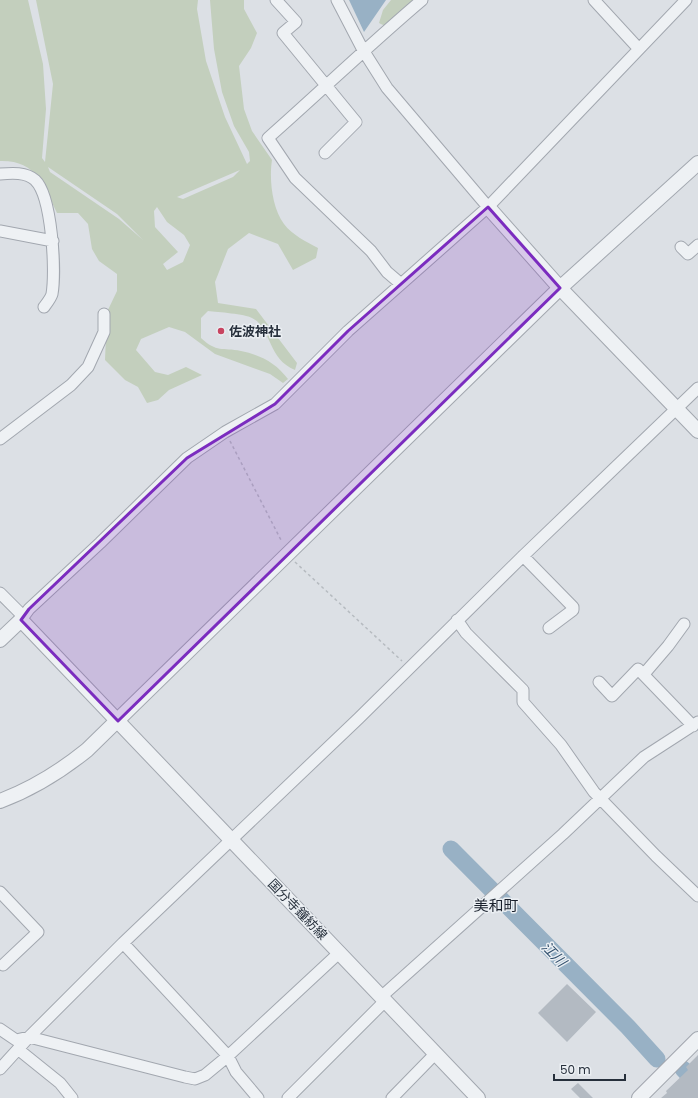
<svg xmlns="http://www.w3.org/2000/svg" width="698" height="1098" viewBox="0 0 698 1098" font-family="Poppins,'Noto Sans JP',sans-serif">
	<rect width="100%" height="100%" fill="#dce0e5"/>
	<!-- green -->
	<path fill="#c3cfbd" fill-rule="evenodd" d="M0 0H28L43 64 46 109 42 158 45 162 53 84 36 0H198L197 9 206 61 225 117 247 164 250 161 249 152 234 126 222 92 214 49 210 0H244V9L257 33 251 48 239 66 244 109 252 131 272 160C269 179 272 208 284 224 292 235 307 242 318 248L316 258 293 270 278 244 249 233 228 249 215 282 218 303 256 309 297 363 295 370C267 359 272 328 252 318 245 314 218 312 208 311L201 318V338C217 353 222 347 241 351 261 355 276 363 288 379L283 383 270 374 215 354 185 332 169 327 141 339 136 350 155 372 168 375 186 367 202 375 169 390 158 400 147 403 138 387 125 380 105 360 107 312 117 291V274L99 261 92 249 88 224 78 213H57C44 185 36 160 0 161ZM48 167 117 214 143 240 119 219 50 172ZM240 170 233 177 183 199 177 197ZM157 207 167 222 184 235 190 245 183 262 167 270 163 264 178 252 155 227 154 211Z
		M391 0H416L385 26 379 23 383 10Z"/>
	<!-- water -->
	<path fill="#98b1c5" d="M349 0H386L364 32Z"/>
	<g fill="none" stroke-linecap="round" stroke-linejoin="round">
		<!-- river -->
		<path stroke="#98b1c5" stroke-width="17" d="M451 849 628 1027 657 1059
			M683 1069 698 1085"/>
	</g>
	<!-- building -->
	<path fill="#b3bac2" d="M567 984 596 1012 567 1042 538 1013Z
		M698 1055V1098H661L667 1093 666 1091 688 1070 686 1067Z
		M578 1083 593 1098H580L571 1089Z"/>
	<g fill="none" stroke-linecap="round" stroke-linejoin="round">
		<defs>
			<path id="minor" d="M276 0 296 22 283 33 356 122 325 153
				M337 0 363 50 387 88 488 207
				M594 0 639 49
				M0 174C12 173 26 172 35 180 52 196 56 271 52 294 51 298 47 303 44 307
				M0 231 53 241
				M681 247 688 254 698 245
				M401 284 387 272 371 251 295 178 268 138C320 92 369 45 422 0
				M0 439 71 385 88 367 104 332V314
				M523 556 573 607V610L549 628
				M0 593 20 613 21 620
				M21 620 29 609 100 543 187 458 225 432 275 404 348 331 488 207 686 0
				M457 620 466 633 523 690V702L561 745 594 792 656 856 698 896
				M644 674 668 646 684 624
				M599 682 612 696 638 669 693 726
				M0 892 38 932 3 965
				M123 943 228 1056 236 1072 258 1098
				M381 997 563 834 644 757 698 722
				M0 1029 16 1040 29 1037 185 1077 195 1079 205 1075 228 1056 340 952
				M19 1050 60 1083 72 1098
				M0 1069 29 1037 123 943 359 718 523 556 698 388
				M288 1098 385 1001
				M392 1098 435 1054"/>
			<path id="tertiary" d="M488 207 560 288 698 431
				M0 640 21 620 478 1098
				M0 801C32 789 61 771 87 750L560 288 698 163
				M639 1098 698 1039"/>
		</defs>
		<!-- minor casing -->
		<use href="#minor" stroke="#a2a7af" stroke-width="13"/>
		<!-- tertiary casing -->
		<use href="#tertiary" stroke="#a2a7af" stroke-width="16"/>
		<!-- path -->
		<path stroke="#b6bbc0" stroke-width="1.5" stroke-dasharray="3 3" stroke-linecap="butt" d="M230 441 282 542
			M295 562 402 661"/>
		<!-- minor -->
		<use href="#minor" stroke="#eef1f4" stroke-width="11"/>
		<!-- tertiary -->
		<use href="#tertiary" stroke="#eef1f4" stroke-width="14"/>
	</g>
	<!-- marked area -->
	<path fill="#7b2cbf" fill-opacity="0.2" stroke="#7b2cbf" stroke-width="3" stroke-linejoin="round" d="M488 207 560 288 118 721 21 620 29 609 187 458 275 404 348 331Z"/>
	<!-- markers -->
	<circle fill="#c84460" stroke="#ebeff3" stroke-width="1.5" cx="221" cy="331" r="4"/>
	<g text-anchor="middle" stroke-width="3" stroke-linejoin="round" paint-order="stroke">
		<!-- poi labels -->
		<g font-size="13" font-weight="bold" fill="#262f3b" stroke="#ebeff3" text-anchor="start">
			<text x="229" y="336">佐波神社</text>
		</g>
		<!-- street labels -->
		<g font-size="13" fill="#262f3b" stroke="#ebeff3">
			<text transform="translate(298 909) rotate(46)" y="5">国分寺鐘紡線</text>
		</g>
		<!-- water labels -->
		<g font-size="14" font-style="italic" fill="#32506d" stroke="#ebeff3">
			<text transform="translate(554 954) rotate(46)" y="5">江川</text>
		</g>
		<!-- quarter labels -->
		<g font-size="15" fill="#19202c" stroke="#ebeff3">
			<text x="496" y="911">美和町</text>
		</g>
	</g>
	<!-- scale -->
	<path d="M554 1074v6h71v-6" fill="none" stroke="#262f3b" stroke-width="2"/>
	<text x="560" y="1074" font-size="12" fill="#262f3b" stroke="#ebeff3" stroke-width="3" paint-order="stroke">50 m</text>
</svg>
